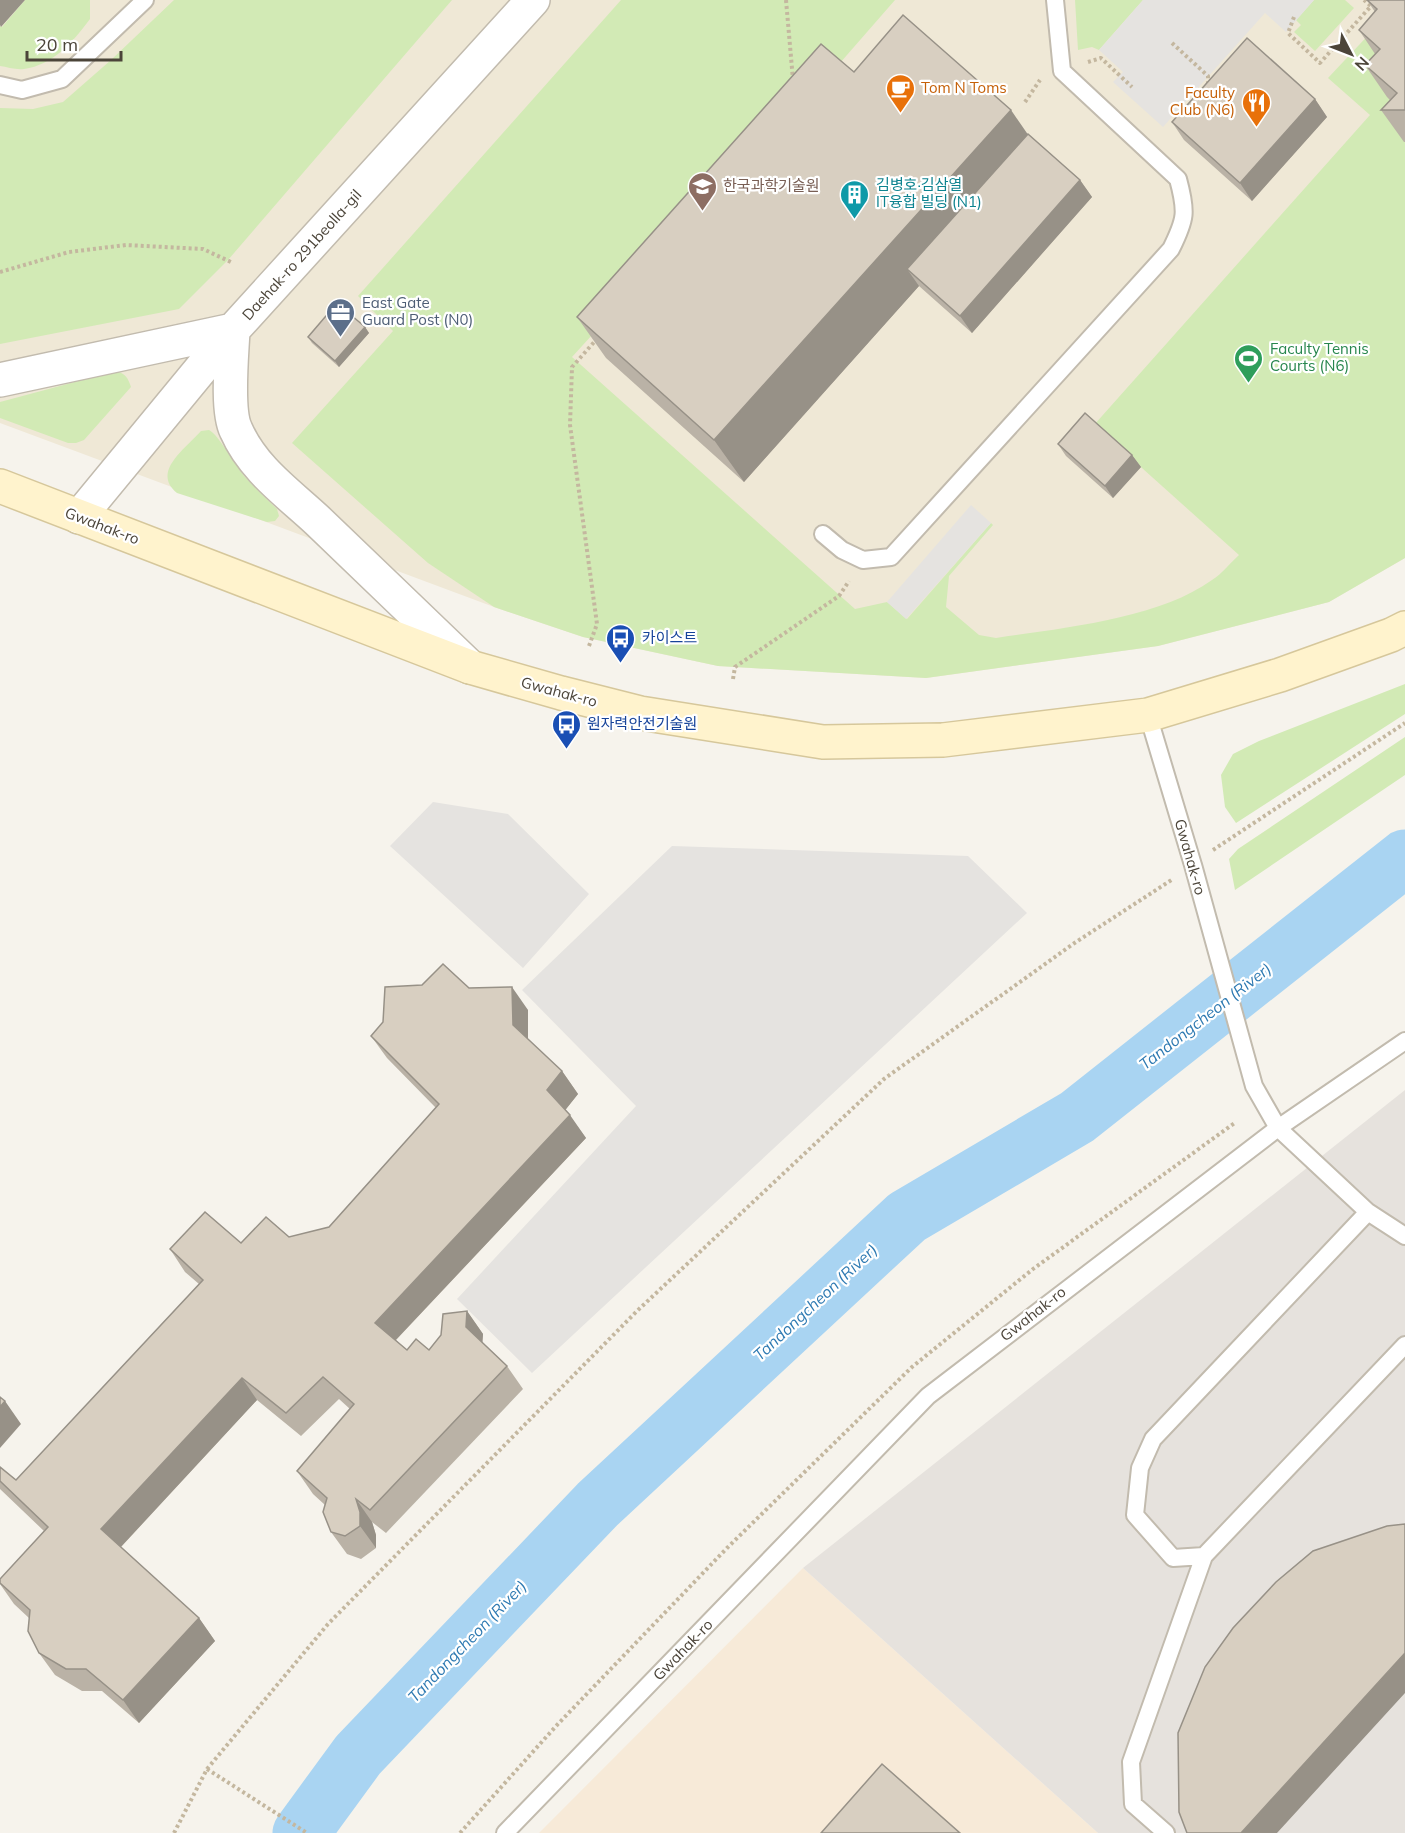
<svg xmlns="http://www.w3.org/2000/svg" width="1405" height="1833" viewBox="0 0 1405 1833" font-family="Mulish,'Noto Sans KR',sans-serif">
	<rect width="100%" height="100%" fill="#f6f3ec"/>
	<!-- commercial -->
	<path fill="#f7ead8" d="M803 1568 1098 1833H539Z"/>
	<!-- industrial -->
	<path fill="#e6e2dd" d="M1405 1090V1833H1098L803 1568Z"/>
	<!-- education -->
	<path fill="#efe8d6" d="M0 0H1405V558L1329 602 1158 646 926 678 718 666 583 637 494 607 0 423Z"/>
	<!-- green -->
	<path fill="#d2eab5" d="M25 0H90V19C73 42 53 65 24 69 16 70 7 67 0 66V26L2 27Z
		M174 0H452L228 260 179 309 0 344V108L33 109 63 102 111 60Z
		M621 0H895L833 71 572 357 855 609 887 602 907 619 991 523 993 525 949 576 946 607 979 635 996 638C1062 628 1158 619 1212 580 1222 574 1230 563 1239 555L1094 425 1370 115 1328 78 1390 12 1405 112V558L1329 602 1158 646 926 678 718 666 583 637 494 607 428 563 292 443 393 331 358 296Z
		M1075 0H1143L1099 50 1092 47 1078 50Z
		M1314 0H1345L1354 8 1315 51 1294 32 1301 25 1296 20Z
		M116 371C126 374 128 378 131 387L84 440 76 443H68L0 418V402Z
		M209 430C219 435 236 467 246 478 256 489 267 499 277 509L279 516 275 521 267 522 177 493C151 472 185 449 201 431Z
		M1405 684V714L1236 823 1225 807 1221 775 1233 754 1259 741Z
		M1405 737V775L1235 890 1229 859 1238 849Z"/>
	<!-- parking -->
	<path fill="#e5e3e0" d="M1143 0H1314L1286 32 1265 13 1163 127 1113 82 1123 72 1099 50Z
		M971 505 991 523 906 619 887 602Z
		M433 802 508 814 589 894 523 968 390 846Z
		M672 846 968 856 1027 913 532 1373 457 1299 636 1106 522 990Z"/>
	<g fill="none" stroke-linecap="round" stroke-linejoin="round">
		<!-- river -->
		<path stroke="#a9d4f2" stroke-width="57" d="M301 1833 358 1755 598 1504 907 1217 1077 1117 1405 858"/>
		<defs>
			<path id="service" d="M0 85 22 90 62 79 145 0
				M823 534 842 550 863 560 891 557 1171 249C1186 219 1187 212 1178 179L1062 71 1055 0
				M1148 715 1193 865 1254 1086 1278 1128 1368 1212 1405 1236
				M1204 1556 1173 1558 1135 1515 1140 1468 1153 1439 1368 1212
				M505 1833 928 1396 1278 1128 1405 1041
				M1166 1833 1133 1804 1131 1762 1204 1556 1405 1345"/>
			<path id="minor" d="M233 330C232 354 226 410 236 430 253 469 288 493 318 521 369 570 419 618 470 667
				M0 380 233 330
				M79 517 233 330 533 0"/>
			<path id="secondary" d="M0 486 470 667 561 693 640 713 823 742 943 740 1148 715 1280 675 1391 635 1405 628"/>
		</defs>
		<!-- service casing -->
		<use href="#service" stroke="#c2bbae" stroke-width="20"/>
		<!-- minor casing -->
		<use href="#minor" stroke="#c2bbae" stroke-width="36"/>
		<!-- secondary casing -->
		<use href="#secondary" stroke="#d6c79b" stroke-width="36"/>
		<!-- path -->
		<path stroke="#c4b79f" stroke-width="4" stroke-dasharray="3 3" stroke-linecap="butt" d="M786 0 793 80
			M1294 17 1288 33 1320 63 1371 6 1364 0
			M1172 43 1208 76V86
			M1088 62 1101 58 1132 87
			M1025 102 1040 80
			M0 272 69 252 126 245 203 249 233 263
			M589 646 597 624 570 425 572 367 596 340
			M733 679 735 667 839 596 849 581
			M1213 850 1405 723
			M207 1769 307 1833
			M174 1833 207 1769 328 1624 637 1311 884 1079 1076 942 1173 879
			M460 1833 557 1725 727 1548 912 1367 1033 1269 1236 1122"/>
		<!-- service -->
		<use href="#service" stroke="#fff" stroke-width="16"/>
		<!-- minor -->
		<use href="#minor" stroke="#fff" stroke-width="33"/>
		<!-- secondary -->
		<use href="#secondary" stroke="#fff3cd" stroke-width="33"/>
	</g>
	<!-- wall -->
	<path fill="#bab2a6" d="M1367 0H1405V142H1404L1381 110 1390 100 1387 97 1365 65 1375 54 1359 30 1375 12Z
		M854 72 1028 134 1080 180 1092 197 972 333 919 286 744 482 606 358 577 317Z
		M1315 99 1327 117 1252 201 1184 140 1172 122Z
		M365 327 369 333 339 367 312 343 308 337Z
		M1058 444 1132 455 1141 467 1113 498 1066 456Z
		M469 988 528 1010V1040L562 1071 578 1094 565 1110 586 1138 396 1340 407 1350H429L467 1311 483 1334 482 1342 507 1366 523 1389 386 1533 372 1522 376 1535V1548L361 1559 347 1554 331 1532 325 1505 313 1494 297 1471 350 1409 339 1399 301 1436 257 1400 121 1547 199 1618 215 1641 139 1723 102 1691H82L55 1675 39 1653 29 1618 14 1604 0 1584V1579L44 1531 0 1489V1467L16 1480 199 1284 185 1272 170 1249 241 1243 289 1237 329 1227 436 1108 387 1058 371 1036Z"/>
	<!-- shaded-wall -->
	<path fill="#979187" d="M0 0H25L1 27 0 25Z
		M1315 99 1327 117 1252 201 1240 183Z
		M1011 110 1040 152 907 269 919 286 744 482 714 440Z
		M1080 180 1092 197 972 333 960 316Z
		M365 327 369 333 339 367 335 361Z
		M1132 455 1141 467 1113 498 1105 486Z
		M512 987 528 1010V1048L513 1025Z
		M562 1071 578 1094 563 1113 547 1090Z
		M570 1115 586 1138 391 1345 375 1323Z
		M467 1311 483 1334 482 1350 466 1327Z
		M242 1378 257 1400 117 1551 101 1529Z
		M5 1401 21 1424 0 1448V1407Z
		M356 1499 372 1522 376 1535V1548L360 1526Z
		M199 1618 215 1641 139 1723 123 1700Z
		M1405 1653V1693L1277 1833H1241Z"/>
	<!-- building -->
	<path fill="#d8cfc1" stroke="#979187" stroke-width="1.5" d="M1367 0H1405V110H1381L1397 93 1365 65 1380 49 1359 30 1377 9Z
		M903 15 1011 110 714 440 577 317 821 44 854 72Z
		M1247 38 1315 99 1240 183 1172 122Z
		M1028 134 1080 180 960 316 907 269Z
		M337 303 365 327 335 361 308 337Z
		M1085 413 1132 455 1105 486 1058 444Z
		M443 964 469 988 512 987 513 1025 562 1071 547 1090 570 1115 375 1323 407 1350 416 1339 429 1350 441 1335 443 1314 467 1311 466 1327 507 1366 370 1510 356 1499 360 1512V1526L345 1536 331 1532 323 1512 327 1498 297 1471 354 1404 323 1377 286 1413 242 1378 101 1529 199 1618 123 1700 86 1669H66L39 1653 28 1631 30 1610 0 1583V1579L48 1527 0 1481V1467L16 1480 203 1280 170 1249 205 1212 241 1243 266 1217 289 1237 329 1227 439 1104 371 1036 383 1022 385 987 422 985Z
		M0 1397 5 1401 0 1407Z
		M1405 1524V1653L1241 1833H1187L1179 1812 1178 1733 1205 1667 1233 1628 1276 1582 1313 1551 1387 1526Z
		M882 1764 960 1833H821Z"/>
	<!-- icons -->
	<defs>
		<symbol id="cafe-pin" viewBox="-11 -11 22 30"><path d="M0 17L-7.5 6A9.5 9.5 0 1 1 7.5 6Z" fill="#e8710a" stroke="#fff"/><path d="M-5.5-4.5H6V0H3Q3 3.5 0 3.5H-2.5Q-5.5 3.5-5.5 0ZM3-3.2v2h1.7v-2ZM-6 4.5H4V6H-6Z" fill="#fff"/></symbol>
		<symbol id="restaurant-pin" viewBox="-11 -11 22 30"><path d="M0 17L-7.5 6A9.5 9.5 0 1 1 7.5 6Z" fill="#e8710a" stroke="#fff"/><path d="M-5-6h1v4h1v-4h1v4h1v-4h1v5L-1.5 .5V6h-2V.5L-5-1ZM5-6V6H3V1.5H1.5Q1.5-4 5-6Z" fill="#fff"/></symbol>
		<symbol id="university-pin" viewBox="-11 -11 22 30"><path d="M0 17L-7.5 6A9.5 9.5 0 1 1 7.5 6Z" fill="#8d6e63" stroke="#fff"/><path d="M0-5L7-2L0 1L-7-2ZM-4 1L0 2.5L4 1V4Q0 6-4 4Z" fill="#fff"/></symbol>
		<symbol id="building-pin" viewBox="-11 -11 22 30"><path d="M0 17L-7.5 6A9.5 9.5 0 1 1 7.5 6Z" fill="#0f9aa8" stroke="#fff"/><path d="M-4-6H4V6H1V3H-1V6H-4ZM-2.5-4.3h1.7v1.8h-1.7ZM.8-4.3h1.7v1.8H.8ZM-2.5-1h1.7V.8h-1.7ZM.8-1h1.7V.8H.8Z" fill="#fff"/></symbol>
		<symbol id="office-pin" viewBox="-11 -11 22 30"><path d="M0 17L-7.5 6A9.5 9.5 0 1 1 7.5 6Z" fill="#5c6f8a" stroke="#fff"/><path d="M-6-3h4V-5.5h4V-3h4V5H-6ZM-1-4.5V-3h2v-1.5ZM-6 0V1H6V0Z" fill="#fff"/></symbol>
		<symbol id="stadium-pin" viewBox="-11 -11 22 30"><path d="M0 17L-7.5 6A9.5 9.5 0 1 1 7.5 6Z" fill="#2e9e5b" stroke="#fff"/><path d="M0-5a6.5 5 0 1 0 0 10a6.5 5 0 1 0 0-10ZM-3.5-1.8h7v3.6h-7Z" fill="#fff"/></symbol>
		<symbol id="bus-pin" viewBox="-11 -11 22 30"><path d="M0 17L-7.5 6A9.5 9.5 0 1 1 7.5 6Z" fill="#1a4fb4" stroke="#fff"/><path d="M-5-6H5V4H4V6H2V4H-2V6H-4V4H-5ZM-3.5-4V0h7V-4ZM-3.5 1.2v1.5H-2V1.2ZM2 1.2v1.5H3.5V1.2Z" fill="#fff"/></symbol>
	</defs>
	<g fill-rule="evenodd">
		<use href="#cafe-pin" x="884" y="72" width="33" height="45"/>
		<use href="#restaurant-pin" x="1240" y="86" width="33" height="45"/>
		<use href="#university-pin" x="686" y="170" width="33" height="45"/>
		<use href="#building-pin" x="838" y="178" width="33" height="45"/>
		<use href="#office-pin" x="324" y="296" width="33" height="45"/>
		<use href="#stadium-pin" x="1232" y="342" width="33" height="45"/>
		<use href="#bus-pin" x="604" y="622" width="33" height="45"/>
		<use href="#bus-pin" x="550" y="708" width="33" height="45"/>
	</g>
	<g text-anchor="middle" stroke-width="4.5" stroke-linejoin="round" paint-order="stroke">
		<!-- food labels -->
		<g font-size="15" fill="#c56008" stroke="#fff" text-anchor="start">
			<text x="921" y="93">Tom N Toms</text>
			<text x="1235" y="98" text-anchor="end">Faculty<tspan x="1235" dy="17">Club (N6)</tspan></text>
		</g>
		<!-- culture labels -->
		<g font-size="15" fill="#0d838f" stroke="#fff" text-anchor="start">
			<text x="876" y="190">김병호·김삼열<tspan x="876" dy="17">IT융합 빌딩 (N1)</tspan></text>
		</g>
		<!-- education labels -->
		<g font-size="15" fill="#785e54" stroke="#fff" text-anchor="start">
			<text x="723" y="191">한국과학기술원</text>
		</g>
		<!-- street labels -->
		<g font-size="15" fill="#4b4439" stroke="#fff">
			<text transform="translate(302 255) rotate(-48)" y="5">Daehak-ro 291beolla-gil</text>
			<text transform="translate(102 526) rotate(21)" y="5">Gwahak-ro</text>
			<text transform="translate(559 692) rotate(15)" y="5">Gwahak-ro</text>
			<text transform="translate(1190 857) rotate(74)" y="5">Gwahak-ro</text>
			<text transform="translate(1033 1314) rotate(-38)" y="5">Gwahak-ro</text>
			<text transform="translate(683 1650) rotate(-46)" y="5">Gwahak-ro</text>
		</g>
		<!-- service labels -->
		<g font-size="15" fill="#4e5e75" stroke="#fff" text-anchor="start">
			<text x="362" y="308">East Gate<tspan x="362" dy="17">Guard Post (N0)</tspan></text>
		</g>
		<!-- leisure labels -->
		<g font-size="15" fill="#27864d" stroke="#fff" text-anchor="start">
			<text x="1270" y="354">Faculty Tennis<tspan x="1270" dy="17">Courts (N6)</tspan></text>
		</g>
		<!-- transit labels -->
		<g font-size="15" fill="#164399" stroke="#fff" text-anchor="start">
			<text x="642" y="643">카이스트</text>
			<text x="587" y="729">원자력안전기술원</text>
		</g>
		<!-- water labels -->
		<g font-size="16" font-style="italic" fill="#2e7ab2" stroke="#fff">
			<text transform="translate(1205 1016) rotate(-38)" y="6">Tandongcheon (River)</text>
			<text transform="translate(815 1302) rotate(-43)" y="6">Tandongcheon (River)</text>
			<text transform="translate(467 1641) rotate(-46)" y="6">Tandongcheon (River)</text>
		</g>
	</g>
	<!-- north arrow -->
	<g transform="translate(1351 54) rotate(132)" stroke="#ffffff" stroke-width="4.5" paint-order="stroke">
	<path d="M0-4.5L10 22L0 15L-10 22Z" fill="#4b4439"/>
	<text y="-9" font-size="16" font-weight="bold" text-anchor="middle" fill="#4b4439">N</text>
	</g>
	<!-- scale -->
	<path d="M27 51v9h94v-9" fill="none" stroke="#4b4439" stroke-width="3"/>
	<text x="36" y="51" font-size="18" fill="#4b4439" stroke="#ffffff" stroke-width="4.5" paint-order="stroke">20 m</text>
</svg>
